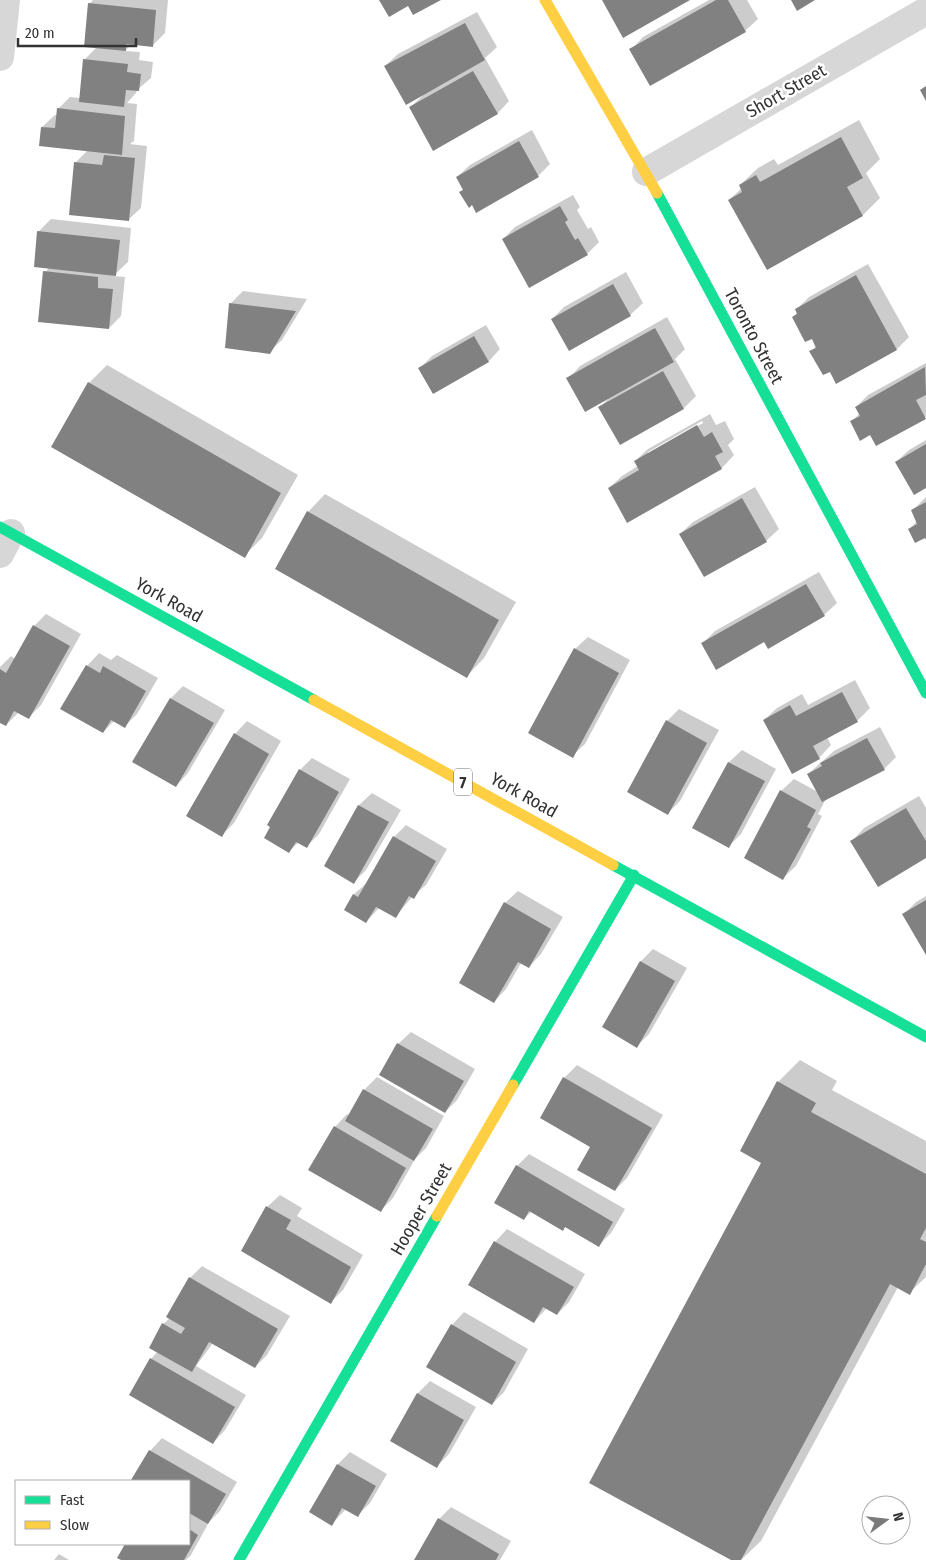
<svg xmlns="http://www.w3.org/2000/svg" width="926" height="1560" viewBox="0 0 926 1560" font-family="'Fira Sans Condensed',sans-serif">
	<rect width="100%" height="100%" fill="#fff"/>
	<!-- shadow -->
	<path fill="#0003" fill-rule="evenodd" d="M93 0H168L165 33 152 46 132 43 125 51 140 52 139 60 153 62 151 78 137 90 136 93 127 103 137 104 134 141 130 144 147 146 141 208 128 220 75 163 88 150 42 127 55 115H57L58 109 70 97 80 98 84 60 97 47 85 46 90 3Z
		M709 0H747L758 19 745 31 631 50 643 37Z
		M477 12 497 47 485 58 509 101 497 114 411 107 423 95 385 66 398 54Z
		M859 120 880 159 866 173 880 198 863 215 767 268 729 200 742 188 740 185 758 168 774 159 778 165Z
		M532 130 550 164 538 176 473 204 461 192 464 189 457 177 470 165Z
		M573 195 580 207 577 210 588 229 591 227 599 242 587 254 503 239 515 227Z
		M51 219 131 228 128 262 113 276 125 277 121 316 109 328 45 272 49 268 38 232Z
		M868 264 909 337 897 349 830 370 811 352 816 346 812 338 793 317 798 312 796 310 809 297Z
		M626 272 643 303 630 315 552 319 564 307Z
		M243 291 307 299 282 340 269 352 231 303Z
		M667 317 685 349 675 359 696 396 684 408 620 444 600 407 609 398 568 379 580 366Z
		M486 325 500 349 488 362 419 369 432 356Z
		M926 363V417L877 444 871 433 851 422 860 413 856 407 868 395Z
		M107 365 298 475 262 538 244 556 89 383Z
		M710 414 716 425 725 421 734 439 728 445 734 455 722 468 628 521 609 488 622 476 638 466 635 461 648 449ZM702 421 703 423 648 455V452Z
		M926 440V486L896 462 909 450Z
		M755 487 779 529 766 541 680 534 693 522Z
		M325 494 516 602 484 658 467 676 308 512Z
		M926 497V538L910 529 917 521 912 511Z
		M819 572 837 603 824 615 765 641 702 644 715 631Z
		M46 614 81 634 41 705 29 717 19 712 6 725 0 721V667L11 656 15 659 34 626Z
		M588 637 630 660 585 744 572 756 575 649Z
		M99 653 111 660 117 655 158 678 137 714 125 726 115 720 103 732 87 666Z
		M855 680 870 708 857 721 827 737 831 745 819 758 764 720 777 708 802 694 808 705Z
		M183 686 225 710 188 773 176 786 134 761 171 698Z
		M679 709 719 730 680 801 668 813 667 721Z
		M247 721 281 741 234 823 222 835 235 734Z
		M880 727 896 757 884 769 827 797 818 814 822 816 796 866 783 878 781 791 794 779 818 792 808 774 834 751Z
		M742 750 776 769 741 834 729 846 694 827 729 762Z
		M312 758 350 779 319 834 307 846 299 842 289 851 300 770Z
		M372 793 401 810 366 870 354 882 325 865 359 805Z
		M919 796 926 808V856L852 841 864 828Z
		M406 825 447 849 426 885 413 896 395 917 379 908 366 922 345 909 354 894 367 883 394 837Z
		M518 891 563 917 541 954 529 967 521 963 506 989 494 1002 505 903Z
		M926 896V952L904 914 916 902Z
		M653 949 687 968 649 1034 637 1046 603 1027 641 961Z
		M411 1032 475 1069 457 1100 445 1112 398 1044Z
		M800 1060 837 1081 832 1090 926 1141V1277L909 1293 898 1287 761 1541 741 1560H734L763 1162 778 1082Z
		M577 1065 663 1115 627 1178 615 1190 592 1147 564 1078Z
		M377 1077 444 1116 426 1148 415 1159 393 1198 381 1210 335 1127 347 1114 350 1116 364 1090Z
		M529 1154 625 1209 611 1233 599 1245 565 1226 532 1211 524 1219 517 1166Z
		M280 1195 302 1208 297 1216 363 1255 343 1290 331 1302 267 1207Z
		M507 1229 585 1274 569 1302 557 1314 547 1308 534 1322 470 1285 495 1242Z
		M202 1266 290 1316 267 1355 255 1367 213 1343 196 1366 246 1395 225 1430 213 1443 151 1359 158 1351 163 1324 170 1318 190 1278Z
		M464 1312 528 1349 504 1392 492 1404 428 1367 452 1325Z
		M430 1381 476 1407 449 1454 436 1467 391 1440 418 1393Z
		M162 1438 237 1482 220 1511 209 1522 191 1555 186 1560H124L119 1557 126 1544H189V1481L133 1480 150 1451Z
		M350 1452 387 1474 370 1503 358 1515 346 1509 332 1524 338 1464Z
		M451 1507 511 1541 500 1560H415L439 1519Z
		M59 1554 69 1560H54Z"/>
	<!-- building -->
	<path fill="#818181" d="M379 0H441L413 15 408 6 389 17Z
		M602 0H690L623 38Z
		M716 0H728L746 32 650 86 629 49Z
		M791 0H815L797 11Z
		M88 3 156 10 153 47 126 44V51L84 47Z
		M465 23 485 60 406 105 384 66Z
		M83 59 128 64 127 72 141 74 139 91 126 90 124 107 79 102Z
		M473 71 498 114 433 151 409 107Z
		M926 86V101L920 90Z
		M57 108 125 116 122 155 39 146 41 127 55 128Z
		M841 137 863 178 847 187 863 216 767 270 728 200 742 192 739 185 756 175 760 182Z
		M519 141 539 177 476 213 472 205 469 208 459 192 463 190 456 177Z
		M104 155 135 158 129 221 69 215 74 162 102 165Z
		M560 206 568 220 565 222 575 240 578 238 588 255 529 288 502 239Z
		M37 231 120 240 116 276 34 267Z
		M43 271 98 277V288L113 289 109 329 38 322Z
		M856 275 897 350 836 384 830 372 823 375 809 351 816 348 812 339 805 342 792 317 797 314 795 309Z
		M613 284 631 316 569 351 551 319Z
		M229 303 296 311 270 354 225 348Z
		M655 328 674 362 585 412 566 378Z
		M474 336 489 362 433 394 418 368Z
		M925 367 926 395 916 400 926 419 876 446 870 435 860 441 850 421 860 416 855 407Z
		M663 371 684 409 620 445 598 407Z
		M88 382 281 493 245 558 51 447Z
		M697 425 704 437 712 432 723 452 715 456 722 469 627 523 608 488 639 470 634 461Z
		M926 444V488L914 495 895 462Z
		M742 498 767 542 704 577 679 534Z
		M926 502V540L925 538 915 543 908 529 917 524 911 510Z
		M307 511 499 620 467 678 275 569Z
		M806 584 825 616 768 649 764 642 716 670 701 643Z
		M33 625 70 646 29 719 14 711 6 726 0 723V669L6 673Z
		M574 648 619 673 573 758 528 733Z
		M86 665 100 673 103 666 146 691 125 728 111 720 103 733 60 709Z
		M842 692 858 722 813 746 820 759 792 774 763 720 790 705 796 716Z
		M170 698 214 723 176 787 132 762Z
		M666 720 707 743 668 815 627 792Z
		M234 733 269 754 222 837 186 816Z
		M867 738 885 770 822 802 807 774 822 766 820 763Z
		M728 762 765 781 729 848 692 828Z
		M299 769 339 792 307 848 296 842 289 853 264 838 270 827 267 825Z
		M780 790 816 810 807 827 811 829 783 880 744 858Z
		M358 805 389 822 354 884 324 866Z
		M906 808 926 841V858L878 887 850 841Z
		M393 836 436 861 414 899 409 896 396 918 376 907 366 923 344 910 353 894 358 897Z
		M926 900V955L902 914Z
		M504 902 551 929 529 968 518 962 494 1003 459 983Z
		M640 961 675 981 637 1048 602 1027Z
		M397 1043 464 1081 445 1113 379 1075Z
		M563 1077 652 1128 615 1191 577 1170 590 1147 540 1118Z
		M777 1081 816 1103 811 1112 926 1174V1228L920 1239 926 1242V1264L910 1295 890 1284 741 1560H731L589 1483 761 1163 740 1151Z
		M363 1089 433 1129 414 1161 345 1121Z
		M334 1126 406 1168 381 1212 308 1170Z
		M516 1165 613 1222 599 1247 565 1227 563 1231 529 1211 524 1220 494 1203Z
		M266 1206 291 1220 286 1229 351 1267 331 1304 241 1251Z
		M494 1241 574 1287 557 1315 543 1307 534 1323 468 1285Z
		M189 1277 278 1329 255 1368 209 1342 192 1372 149 1348 162 1323 181 1334 185 1328 166 1317Z
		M451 1324 516 1362 492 1405 426 1367Z
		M150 1358 235 1407 213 1444 129 1395Z
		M417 1393 464 1420 437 1468 390 1441Z
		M149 1450 226 1494 208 1524 189 1513V1481L131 1480Z
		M337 1464 376 1486 358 1517 342 1508 332 1526 309 1512Z
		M438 1518 499 1554 496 1560H414Z
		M189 1529 198 1535 184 1560H121L117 1558 125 1544H189Z"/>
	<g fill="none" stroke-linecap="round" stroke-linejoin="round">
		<!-- street -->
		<path stroke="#d7d7d7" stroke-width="28" d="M0 57 6 0
			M646 172 926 11
			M0 554 11 533"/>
		<!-- fast -->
		<path stroke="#16e098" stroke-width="11" d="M657 193 926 693
			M0 527 314 700
			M613 865 926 1037
			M513 1085 634 875
			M239 1560 437 1216"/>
		<!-- slow -->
		<path stroke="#ffcf43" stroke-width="11" d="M545 0 657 193
			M314 700 613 865
			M437 1216 513 1085"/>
	</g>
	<g text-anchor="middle" stroke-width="5" stroke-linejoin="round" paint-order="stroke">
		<!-- shield labels -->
		<rect fill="#fff" stroke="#707070" stroke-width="1" x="454" y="768.5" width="18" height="27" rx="4"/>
		<g font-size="16" font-weight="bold" fill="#333">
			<text x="463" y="788">7</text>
		</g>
		<!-- street labels -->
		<g font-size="18" fill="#333" stroke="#fff">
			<text transform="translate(786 91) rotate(-30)" y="6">Short Street</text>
			<text transform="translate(754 336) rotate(62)" y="6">Toronto Street</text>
			<text transform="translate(169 600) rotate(29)" y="6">York Road</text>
			<text transform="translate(524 795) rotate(29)" y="6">York Road</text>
			<text transform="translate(421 1209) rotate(-60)" y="6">Hooper Street</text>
		</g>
	</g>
	<!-- legend -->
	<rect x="15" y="1480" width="175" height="65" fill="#ffffff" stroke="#adadad"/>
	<rect x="25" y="1496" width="25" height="8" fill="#16e098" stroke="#adadad"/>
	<text x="60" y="1505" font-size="15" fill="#333333">Fast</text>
	<rect x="25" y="1521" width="25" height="8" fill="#ffcf43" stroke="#adadad"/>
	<text x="60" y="1530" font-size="15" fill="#333333">Slow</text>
	<!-- north arrow -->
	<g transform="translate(886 1520) rotate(75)"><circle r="24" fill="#ffffff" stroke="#adadad"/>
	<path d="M0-4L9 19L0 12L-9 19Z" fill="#7a7a7a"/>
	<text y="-8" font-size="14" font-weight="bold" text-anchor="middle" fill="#333333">N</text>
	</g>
	<!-- scale -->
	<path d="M18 38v8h118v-8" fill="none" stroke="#333333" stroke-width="2.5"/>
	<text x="25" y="38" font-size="15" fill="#333333" stroke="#ffffff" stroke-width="4" paint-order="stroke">20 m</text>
</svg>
